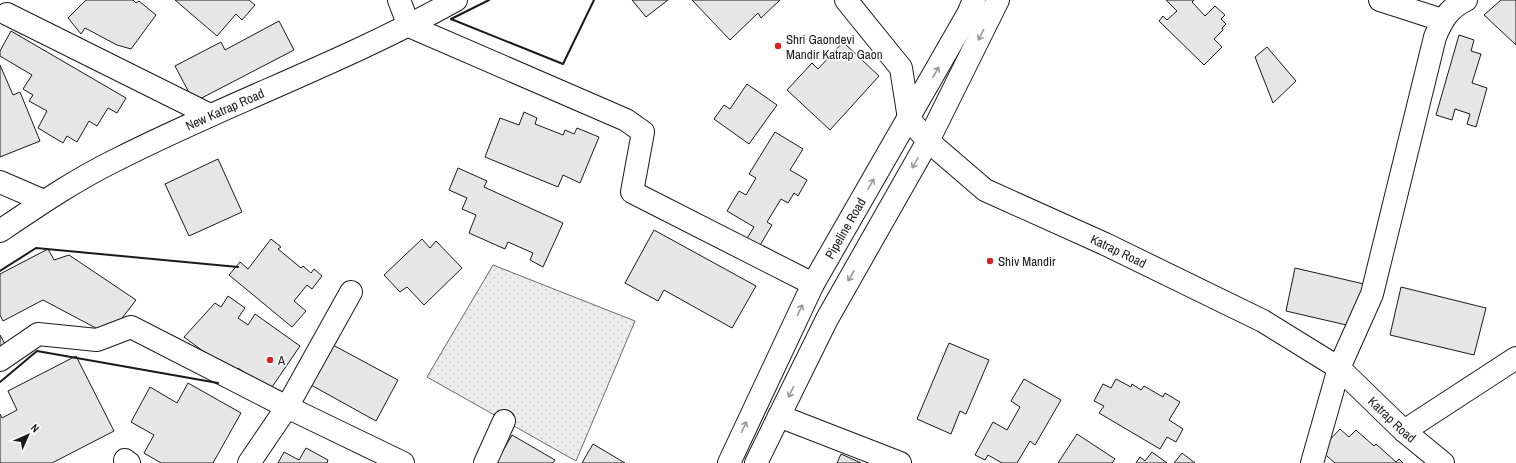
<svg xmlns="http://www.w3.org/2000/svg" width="1516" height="463" viewBox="0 0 1516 463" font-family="'Archivo Narrow',sans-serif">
	<defs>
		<pattern id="green-dots" width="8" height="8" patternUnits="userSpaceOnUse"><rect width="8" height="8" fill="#ededed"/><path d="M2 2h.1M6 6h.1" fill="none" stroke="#cbcbcb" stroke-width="1.8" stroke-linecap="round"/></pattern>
	</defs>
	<rect width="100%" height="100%" fill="#fff"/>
	<!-- green -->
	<path fill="url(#green-dots)" stroke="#6a6a6a" d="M493 265 635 321 576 461 427 377Z"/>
	<!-- building -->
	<path fill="#e6e6e6" stroke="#1a1a1a" d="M86 0H133L136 3 139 1 156 15 131 49 117 45 85 28 81 34 68 18Z
		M175 0H249L255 5 242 20 236 14 217 36Z
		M632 0H668L646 17Z
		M692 0H780L761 18 758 13 730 40Z
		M1166 0H1194L1192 2 1205 16 1215 6 1225 15 1221 19 1226 24 1222 28 1223 30 1214 39 1222 47 1204 65 1159 21 1163 16 1167 20 1177 11Z
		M1501 0H1516V45L1484 15Z
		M279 21 294 50 194 102 175 66 221 42 225 50Z
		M11 31 126 98 117 113 108 108 97 126 89 121 77 142 67 136 63 143 38 128 47 111 29 101 33 95 23 89 32 75 0 56V51Z
		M1459 35 1474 40 1471 51 1481 54 1472 83 1487 88 1476 127 1467 124 1470 114 1455 109 1452 120 1436 115Z
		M843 42 879 76 830 130 787 90 812 63 818 69Z
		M1267 47 1296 81 1273 103 1255 57Z
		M0 65 13 95 20 92 40 141 0 157Z
		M747 84 777 105 749 144 714 119 724 105 730 109Z
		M524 112 537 118 535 124 563 135 565 130 574 134 577 128 599 137 580 183 563 175 558 187 485 157 500 118 519 125Z
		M775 132 803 149 790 170 807 180 798 196 794 193 788 203 781 199 767 222 772 225 759 247 746 240 754 227 727 211 739 191 746 195 756 178 749 174Z
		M218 159 242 212 189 236 165 184Z
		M458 168 487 181 484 187 563 223 543 267 530 260 533 253 508 242 505 249 469 233 476 215 462 209 467 198 449 190Z
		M654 230 756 286 732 328 664 290 658 301 625 283Z
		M271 239 281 247 278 249 301 268 303 266 311 273 314 269 322 276 312 289 307 285 294 301 306 311 292 327 229 275 240 262 248 269Z
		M422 239 430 248 436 241 462 268 424 305 407 287 400 292 384 275Z
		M48 249 54 260 69 255 136 300 109 335 43 300 3 321 0 315V274Z
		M1295 268 1364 284 1355 327 1286 311Z
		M1401 287 1486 308 1474 355 1390 335Z
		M228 296 245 308 238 318 248 325 255 314 300 346 270 390 238 368 234 374 184 337 215 303 221 307Z
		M0 335 6 346 0 350Z
		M949 343 989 360 966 414 960 411 951 434 917 419Z
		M333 345 398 380 376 421 311 385Z
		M76 356 114 431 52 463H0V414L2 418 17 410 8 391Z
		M1024 379 1061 400 1035 445 1030 441 1017 463H1002L988 455 985 460 975 455 993 422 1007 430 1020 407 1011 401Z
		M1116 379 1131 387 1132 384 1141 390 1144 386 1163 397 1165 393 1180 402 1169 420 1183 429 1176 442 1167 437 1160 449 1099 413 1104 406 1094 401 1103 384 1111 388Z
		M188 383 241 413 213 463H161L144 453 154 435 131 422 150 387 177 403Z
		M1340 429 1349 437 1356 430 1374 446 1376 444 1396 462 1399 459 1403 463H1335L1320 450Z
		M1077 434 1115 459 1112 463H1058Z
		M512 435 555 460 553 463H496Z
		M593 444 625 463H582Z
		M306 448 328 460 327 463H278L284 452 299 460Z
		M1152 452 1167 463H1136L1140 457 1145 461Z
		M1182 453 1195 463H1174Z
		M841 454 861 463H837Z"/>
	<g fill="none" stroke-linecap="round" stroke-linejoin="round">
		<defs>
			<g id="minor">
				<path d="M399 0 409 26 626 120 643 132 632 192 813 284"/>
				<path id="s1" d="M846 0 901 68 909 119 928 141 985 190 1105 244 1263 321 1339 368 1404 431 1443 463"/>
				<path d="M1380 0 1442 20"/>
				<path d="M7 14 210 115"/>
				<path d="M0 182 44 201"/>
				<path id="s2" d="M0 231C37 206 75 180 116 160 228 103 347 61 456 0"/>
				<path d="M0 360 38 334 97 340 131 327 287 407 403 463"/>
				<path d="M779 416 900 463"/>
				<path d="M1404 431 1516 358"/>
				<path d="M125 460 129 463"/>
				<path d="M249 463 287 407 351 292"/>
				<path d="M485 463 504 421"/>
				<path d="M1312 463 1339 368 1372 294 1435 37C1442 20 1449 8 1466 0"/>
			</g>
			<g id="major">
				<path id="s3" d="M729 463 813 284 968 14 974 0"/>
				<path d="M756 463 827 319 928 141 998 0"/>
			</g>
		</defs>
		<!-- minor casing -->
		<use href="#minor" stroke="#1a1a1a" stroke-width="24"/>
		<!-- major casing -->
		<use href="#major" stroke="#1a1a1a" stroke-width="24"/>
		<!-- minor -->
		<use href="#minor" stroke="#fff" stroke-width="22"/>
		<!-- major -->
		<use href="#major" stroke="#fff" stroke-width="22"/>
		<!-- wall -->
		<path stroke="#1a1a1a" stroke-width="2" d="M451 19 563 64 594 0
			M451 19 489 0
			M0 271 36 248 238 267
			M0 382 37 351 218 383"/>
	</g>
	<!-- one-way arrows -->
	<defs><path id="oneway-shaft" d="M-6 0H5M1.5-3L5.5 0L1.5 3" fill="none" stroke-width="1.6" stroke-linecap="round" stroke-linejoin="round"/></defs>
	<g stroke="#989898">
		<use href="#oneway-shaft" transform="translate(981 35) rotate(117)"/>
		<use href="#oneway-shaft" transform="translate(936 72) rotate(-61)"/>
		<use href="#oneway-shaft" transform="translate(915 163) rotate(120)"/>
		<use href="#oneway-shaft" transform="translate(871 184) rotate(-60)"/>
		<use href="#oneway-shaft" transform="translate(851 276) rotate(120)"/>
		<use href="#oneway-shaft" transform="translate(800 310) rotate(-64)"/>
		<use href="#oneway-shaft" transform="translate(791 392) rotate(116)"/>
		<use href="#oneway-shaft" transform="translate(744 427) rotate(-64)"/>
	</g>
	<!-- markers -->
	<g fill="#c62828" stroke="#fff" stroke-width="1.5">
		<circle cx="778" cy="46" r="4"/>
		<circle cx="990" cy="261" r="4"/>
		<circle cx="270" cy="360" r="4"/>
	</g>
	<g text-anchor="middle" stroke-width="3" stroke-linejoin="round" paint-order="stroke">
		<!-- poi labels -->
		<g font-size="13" fill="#1a1a1a" stroke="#fff" text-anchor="start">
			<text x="786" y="44">Shri Gaondevi<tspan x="786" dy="15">Mandir Katrap Gaon</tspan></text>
			<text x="998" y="266">Shiv Mandir</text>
			<text x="278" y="365">A</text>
		</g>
		<!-- street labels -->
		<g font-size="13" fill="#1a1a1a" stroke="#fff">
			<text dy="5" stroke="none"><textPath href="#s2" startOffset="256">New Katrap Road</textPath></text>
			<text dy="5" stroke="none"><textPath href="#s3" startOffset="262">Pipeline Road</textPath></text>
			<text dy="5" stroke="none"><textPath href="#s1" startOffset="390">Katrap Road</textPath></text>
			<text dy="5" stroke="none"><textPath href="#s1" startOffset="714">Katrap Road</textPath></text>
		</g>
	</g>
	<!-- north arrow -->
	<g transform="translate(28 435) rotate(45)" stroke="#ffffff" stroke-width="3" paint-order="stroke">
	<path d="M0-3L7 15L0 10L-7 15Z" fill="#1a1a1a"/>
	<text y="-6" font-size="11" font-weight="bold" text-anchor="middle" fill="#1a1a1a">N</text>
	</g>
</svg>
